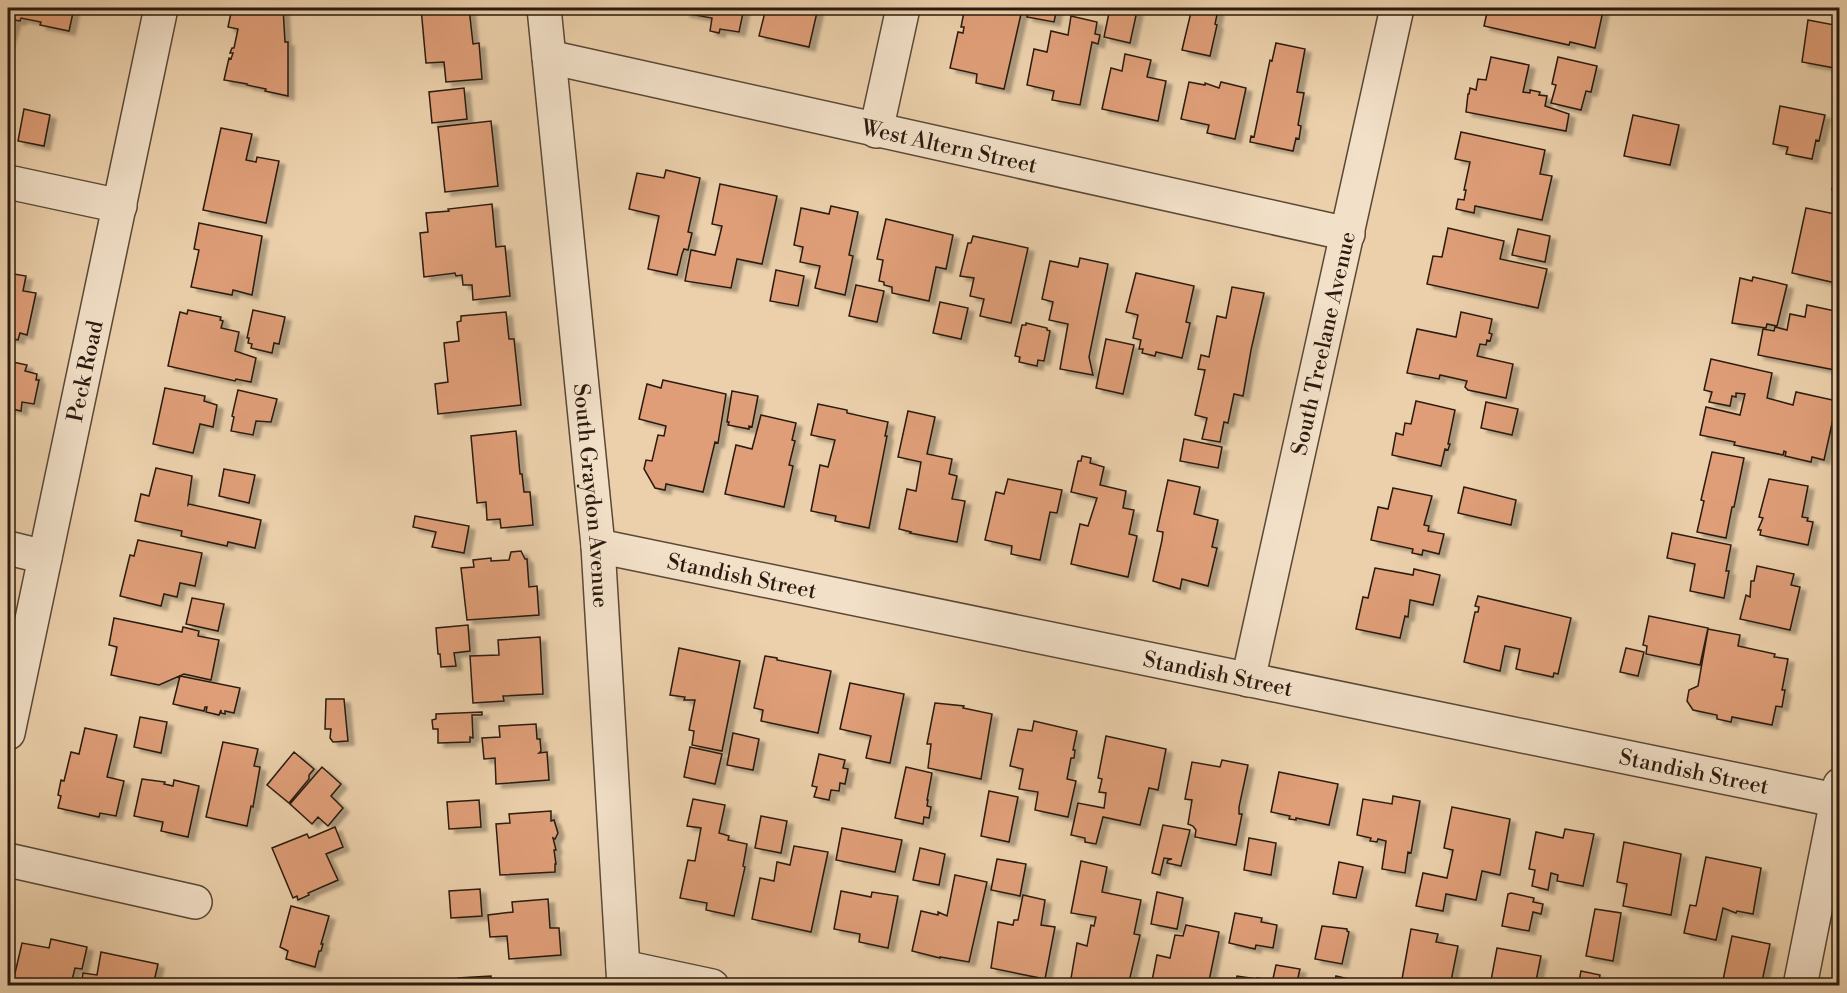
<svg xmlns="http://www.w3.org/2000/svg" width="1847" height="993" viewBox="0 0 1847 993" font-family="'Libre Bodoni',serif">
	<defs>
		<filter id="shadow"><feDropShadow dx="6" dy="4" stdDeviation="1.5" flood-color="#0004"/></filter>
	</defs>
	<rect width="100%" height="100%" fill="#ebd0ab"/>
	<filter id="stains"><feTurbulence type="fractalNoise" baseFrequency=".00333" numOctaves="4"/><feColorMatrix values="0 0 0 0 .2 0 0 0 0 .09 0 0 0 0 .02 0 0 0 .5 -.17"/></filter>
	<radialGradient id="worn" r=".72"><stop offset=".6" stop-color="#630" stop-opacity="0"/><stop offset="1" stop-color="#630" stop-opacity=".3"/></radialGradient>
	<!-- building -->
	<path fill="#df9e78" stroke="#2a1a0f" stroke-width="1.5" filter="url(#shadow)" d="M8 8H74L69 31 40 25 41 22 21 18 20 21 15 20 8 43Z
		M232 8H283L285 42H288V96L265 91 266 89 247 85V84L224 80 229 58 231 59 233 53H230L232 48H234L238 29 228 27Z
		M421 8H469L473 44 479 43 482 79 446 82 444 62 426 63Z
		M685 8H744L739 32 720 29 719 33 710 31 712 18 684 13Z
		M766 8H818L809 47 759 36Z
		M969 8H1024L1023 14H1021L1004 89 976 83 977 74 950 68 958 32 963 33 964 27H961L964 12 968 13Z
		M1029 8H1057L1054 22 1027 17Z
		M1110 8 1137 11 1130 43 1104 37Z
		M1192 8 1218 10 1215 24 1217 25 1210 56 1182 50Z
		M1488 8H1587L1603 11 1595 48 1570 42 1569 45 1484 26Z
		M1071 16 1097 22 1095 34 1100 35 1098 44 1092 42 1080 105 1052 100 1054 91 1027 85 1034 49 1047 52 1051 31 1068 35Z
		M1808 20 1840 26V69L1802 62Z
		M1276 43 1305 49 1297 92 1304 93 1298 125 1301 126 1299 139 1296 138 1293 151 1250 142 1251 136 1254 137 1270 60 1272 61Z
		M1125 54 1151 60 1147 77 1166 81 1158 121 1102 109 1111 68 1122 71Z
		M1491 57 1529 65 1523 92 1530 93V90L1540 92 1539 95 1547 96 1545 106 1569 114 1566 131 1466 112 1468 94H1469L1470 88 1476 90 1478 79 1486 80Z
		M1558 57 1597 66 1591 92 1586 91 1581 110 1551 103 1556 85 1552 84Z
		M1189 82 1205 85V83L1219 88 1221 82 1246 88 1235 139 1207 133 1209 125 1181 119Z
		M464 88 467 119 432 123 429 92Z
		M1780 106 1825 115 1819 141 1816 140 1812 159 1786 154 1788 147 1773 144Z
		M24 109 50 115 44 146 18 141Z
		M1633 115 1679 125 1670 165 1624 156Z
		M491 121 498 186 445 192 438 127Z
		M221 128 252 134 246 160 256 162 257 157 279 161 266 223 203 210Z
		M1461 132 1545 150 1540 174 1552 176 1542 220 1475 206 1474 213 1456 209 1458 199 1464 200 1466 190H1464L1470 162 1455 159Z
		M1837 165H1840V192L1832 190Z
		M666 170 700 178 688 232 692 233 688 250 684 249 682 254 677 275 648 269 659 216 629 209 637 173 664 178Z
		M720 184 777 196 762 264 737 259 731 288 685 281 691 250 715 255 722 226 712 224Z
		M492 204 496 247 505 246 510 296 473 300 472 285H463L462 275 456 276 455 273 424 277 420 233 428 232 426 213 449 211 448 209Z
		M831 206 858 212 849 255 853 256 845 295 815 288 820 266 800 262 803 247 794 245 801 208 829 214Z
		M1806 208 1840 215V284L1792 273Z
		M886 219 953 235 946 269 936 267 929 301 892 293V287L884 285V282L879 281 883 260 877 259Z
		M199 223 262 236 252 295 233 290 232 295 191 287 199 250 194 249Z
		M1448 228 1504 241 1500 259 1547 269 1538 308 1427 284 1433 256 1442 257Z
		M1518 229 1550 236 1545 262 1512 255Z
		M973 236 1028 248 1011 323 980 316 984 299 970 296 974 278 960 276 968 243H971Z
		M1080 258 1108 264 1089 357 1093 375 1060 369 1068 324 1049 320 1053 302 1042 299 1050 261 1078 267Z
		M776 270 804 276 798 306 770 301Z
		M8 273 26 276 23 291 36 293 27 335 20 333 18 340 8 338Z
		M1136 273 1194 286 1186 322 1190 323 1182 358 1156 352 1155 356 1142 353 1143 349H1139L1141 340 1133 338 1138 315 1126 312Z
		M1753 277 1787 285 1777 326 1767 324 1766 328 1732 323 1740 278 1752 281Z
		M856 285 884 291 877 322 849 316Z
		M1232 287 1264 293 1251 350 1243 396 1234 394 1228 423 1224 422 1220 442 1202 439 1207 418 1195 415 1205 370 1198 369 1201 355 1209 357 1217 316 1226 318Z
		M940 302 968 308 961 339 933 333Z
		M1807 305 1840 312V371L1758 355 1763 329 1774 331 1775 327 1787 330 1790 314 1805 317Z
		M188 310 221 317 220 320 223 321 221 328 239 332 235 351 256 358 251 382 236 379 235 381 168 366 179 316 180 312 187 314Z
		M253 310 285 317 279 344 274 343 272 353 251 348 252 344 248 343 249 338H247Z
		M506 312 509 339H514L521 405 438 414 435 384 448 382 444 343 459 341 457 322 461 321V316Z
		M1461 312 1492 319 1489 333 1492 334 1490 341 1487 340 1486 345 1480 344 1477 356 1513 364 1506 398 1468 390 1465 387 1467 381 1440 375 1439 379 1407 373 1417 329 1456 337Z
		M1026 323 1047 328V330L1050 331 1044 361 1038 360 1037 366 1019 362 1020 357 1015 356 1022 325H1026Z
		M1106 339 1134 345 1123 394 1096 388Z
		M1711 359 1772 373 1767 398 1793 405 1796 392 1837 401 1824 460 1812 457 1811 462 1785 456 1786 452 1784 451 1783 455 1734 445 1735 442 1700 435 1706 407 1740 415 1745 394 1736 393V397L1732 396 1730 406 1709 402 1712 392 1704 390Z
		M8 361 27 365 25 371 37 374 36 380H39L34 404 22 402 21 411 8 408Z
		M663 380 726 394 718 443 715 442 703 492 666 484 665 490 655 488 644 469 646 460 652 461 658 435 664 436 666 426 639 419 647 384 661 388Z
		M165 388 205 396 204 401 217 405 213 427 200 424 193 453 153 444Z
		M238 390 277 399 271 422 256 421 253 435 231 431 234 417 232 416Z
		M732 391 758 396 752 427 749 426V429L728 425 729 422H727Z
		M1416 401 1455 410 1448 444H1450L1448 450 1445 449 1441 466 1392 455 1396 433 1403 435 1405 423 1411 424Z
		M1486 402 1518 409 1512 435 1481 428Z
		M818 404 847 410V413L888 422 885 436H887L869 528 835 521 836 516 811 511 820 465 828 467 835 440 811 435Z
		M908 411 935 417 927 454 952 459 949 474 957 476 952 499 965 501 957 542 910 533 911 532 899 529 907 489 916 491 921 462 898 457Z
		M761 415 796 423 792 440 795 441 789 465 793 466 784 507 725 494 736 445 752 449Z
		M516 431 520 474H522L524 492H530L533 525 501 528 500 519 487 520 486 502 477 503 471 436Z
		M1184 439 1222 447 1218 468 1180 461Z
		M1712 452 1744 458 1734 507H1732L1726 538 1697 532 1704 501 1701 500Z
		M1082 456 1091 458 1090 463 1104 467 1100 485 1126 491 1123 508 1134 510 1129 534 1137 536 1128 577 1071 564 1080 524 1088 526 1097 498 1071 492 1078 461H1081Z
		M156 468 192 476 188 505 189 504 261 520 255 548 228 542 227 546 181 536 182 531 135 521 141 494 149 496Z
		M224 469 255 475 249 503 219 496Z
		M1008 479 1062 490 1057 513 1050 512 1040 560 1011 554 1012 546 985 540 996 492 1004 494Z
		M1769 479 1808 486 1802 517 1808 518 1807 521 1813 522 1808 545 1760 535 1761 530H1758L1763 518 1759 517Z
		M1168 480 1200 487 1194 514 1218 520 1212 547 1217 548 1208 586 1182 579 1180 589 1153 581 1162 540 1163 532 1157 531Z
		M1464 487 1516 500 1511 525 1458 513Z
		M1393 488 1432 496 1424 525 1429 526 1428 531 1444 534 1439 554 1423 550 1422 555 1412 553 1413 549 1371 540 1378 507 1388 509Z
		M415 516 469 526 464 553 432 547 436 532 413 527Z
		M1672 533 1731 545 1726 571H1729L1724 598 1690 591 1695 564 1667 558Z
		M138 540 202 553 195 586 180 583 177 597 164 594 161 606 120 596 130 555 134 556Z
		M521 551 525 559H527L529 587 537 586 539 615 467 620 461 568 474 567 473 560 491 558V561L509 560 511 552Z
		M1757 566 1794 574 1791 585 1800 587 1790 630 1740 619 1746 595 1750 597 1751 581H1754Z
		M1375 568 1413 575 1414 569 1440 575 1433 605 1410 600 1408 617 1405 616 1400 638 1356 629 1363 597 1368 598Z
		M1478 596 1571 618 1558 674 1554 673 1553 677 1516 669 1520 649 1505 646 1500 671 1464 662 1475 612H1478L1479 607 1475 606Z
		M192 598 224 604 218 631 186 624Z
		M1649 616 1708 628 1700 665 1646 654 1647 646 1643 645Z
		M114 618 182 632 183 627 199 631 198 636 219 640 211 680 184 674 159 685 111 675 117 647 109 645Z
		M468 625 470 651 454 653 456 666 441 667 440 654H438L436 628Z
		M1708 629 1740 635 1738 646 1775 654 1774 657 1788 659 1782 690H1785L1782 707 1776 706 1772 725 1732 717 1731 722 1717 719V715L1693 710 1687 701 1689 690 1698 686Z
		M540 637 543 694 503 696 504 701 473 703 470 656 499 655 498 640Z
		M679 648 740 661 722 751 692 745 694 731 689 730 695 700H684L685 697 670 695Z
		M1626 648 1644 652 1638 676 1620 672Z
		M765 656 777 658V660L831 671 818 733 761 721 763 710 754 708Z
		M180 676 240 688 234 713 225 711V714L221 713V710L219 715 206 712 207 707H205L204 711 173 704Z
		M850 683 904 694 890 763 866 758 871 736 840 729Z
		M326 699H344L348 741 333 742 330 738 331 729H325Z
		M935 703 964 706 963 708 992 714 981 779 928 768 931 744H927Z
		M482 712V715H472L473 738 470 737V742L438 743V729H433L432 720 436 719V714Z
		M140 717 167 722 161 753 134 747Z
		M1034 721 1077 731 1073 750H1075L1074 758H1071L1067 779 1076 781 1068 817 1035 810 1038 792 1019 789 1023 769 1010 766 1018 729 1032 731Z
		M536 724 537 739H540L541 751 539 753 547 752 549 780 496 784 495 758 484 759 482 738 500 737 499 726Z
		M85 728 117 735 107 777 124 781 116 816 100 813 99 817 58 808 61 796 58 795 61 780 64 781 71 752 79 754Z
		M733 733 759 739 753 770 727 765Z
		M1106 736 1166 749 1158 790 1149 788 1140 825 1103 817 1096 844 1085 842V838L1071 835 1078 803 1104 808 1106 793 1099 792 1102 779 1098 778Z
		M223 742 258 749 254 766 260 767 253 807 251 806 247 826 206 817Z
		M690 747 722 754 715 784 684 777Z
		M294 752 314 769 309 775V779L289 803 267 785Z
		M819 754 845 760 843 768 848 769 845 784 840 783 839 791 831 790 829 800 814 797 817 787 812 786Z
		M1222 760 1248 765 1239 807V814H1242L1236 845 1195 837 1196 830 1193 826 1188 824 1192 800 1185 799 1192 762 1220 767Z
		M322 767 341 784 331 796 343 808 328 826 318 817 312 824 290 804Z
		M906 767 932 773 927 800H928L927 806 931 807 929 818 924 817 923 824 895 818Z
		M1279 772 1338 784 1329 825 1296 818V820L1289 819 1290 816 1271 812Z
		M142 779 165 782 164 784 173 786 174 780 199 786 188 837 161 831 163 822 134 816Z
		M989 791 1018 797 1009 842 981 836Z
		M1393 796 1420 801 1411 853 1408 852 1405 873 1382 869 1386 841 1378 839 1377 842 1370 841 1371 838 1357 835 1363 799 1392 804Z
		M693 799 725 805 719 833 729 836 728 840 747 844 743 866 745 867 734 916 706 910 707 903 680 898 688 860 695 861 701 828 687 826Z
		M479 800 481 827 449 829 447 802Z
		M1452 807 1510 819 1500 875 1482 871 1476 900 1446 894 1443 911 1416 906 1423 873 1447 878 1453 850 1444 848Z
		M551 811V821L554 820 558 833 555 839 553 838 556 850H554L556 864H555V872L500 875 496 824 510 823 509 814Z
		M761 816 787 821 781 853 755 848Z
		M1163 825 1190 830 1181 866 1167 863 1168 860 1172 859 1164 858 1160 875 1152 873Z
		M335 827 343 847 326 854 338 880 308 893 309 895 298 900 297 896 293 898 272 848 307 834 309 838Z
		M842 828 902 840 895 872 836 860Z
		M1565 829 1594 834 1583 886 1557 881 1558 875 1551 873 1548 890 1532 886 1535 870 1529 869 1536 832 1563 838Z
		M1249 838 1276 843 1271 875 1244 870Z
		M1624 842 1681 854 1671 915 1623 906 1627 884 1617 882Z
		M794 846 828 852 811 932 752 919 760 878 774 881 777 862 790 865Z
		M920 848 945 854 939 885 913 880Z
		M1706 857 1761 868 1753 914 1737 911 1736 913 1723 908 1716 940 1684 933 1690 905 1696 906Z
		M997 859 1026 864 1020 896 991 890Z
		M1081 861 1107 867 1102 892 1141 900 1134 934 1140 935 1128 986 1070 984 1077 943 1087 946 1091 925 1094 926 1096 917 1071 913Z
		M1339 862 1363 867 1356 898 1333 894Z
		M955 875 987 882 969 962 940 957V958L912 951 921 911 938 915V912L947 916Z
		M480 889 482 916 451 918 449 891Z
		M841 891 871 897 872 892 898 896 888 948 859 942 860 934 834 929Z
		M1157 892 1183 898 1177 929 1151 924Z
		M1511 893 1534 898 1533 902 1543 904 1541 914 1533 912 1529 931 1502 926 1508 894Z
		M1023 895 1045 900 1041 925 1055 927 1045 979 991 968 998 922 1013 925 1014 920H1018Z
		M548 899 550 928H559L561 955 509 959 507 936 490 937 488 915 513 912 512 902Z
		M291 906 329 916 321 944H323L321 951H319L315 967 286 959 288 951 280 947Z
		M1595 909 1621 913 1613 961 1586 956Z
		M1235 913 1262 918 1261 922 1277 925 1273 948 1256 945 1255 949 1229 943Z
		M1186 925 1219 932 1208 986H1151L1157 955 1170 958 1175 935 1183 936Z
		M1322 926 1347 929V931L1349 932 1342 964 1315 959Z
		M1411 929 1438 934 1436 942 1458 946 1450 986 1402 979Z
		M1732 936 1770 944 1761 986 1722 985Z
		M51 939 87 947 82 969 75 968 71 984 77 986H12L22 943 49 948Z
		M1497 948 1541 956 1535 986H1490Z
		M101 952 158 964 153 986H81L83 973 97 975Z
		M1276 965 1300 969 1296 986H1235L1237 976 1257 979V978L1263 979V981L1272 983Z
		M1581 971 1600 975 1598 986H1578Z
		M491 976V986H459L458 978Z
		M1336 976 1378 986H1331L1334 985Z"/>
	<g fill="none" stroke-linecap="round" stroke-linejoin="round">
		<defs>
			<g id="minor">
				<path id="s1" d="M544 8 598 546 624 986"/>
				<path id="s2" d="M549 57 1348 234"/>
				<path d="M876 131 903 8"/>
				<path d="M8 182 120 206"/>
				<path id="s3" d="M598 546 1840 801"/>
				<path d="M8 548 45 557"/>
				<path id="s4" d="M1248 680 1397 8"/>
				<path d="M8 860 195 902"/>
				<path d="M623 967 712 986"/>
				<path d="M1800 986 1840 785"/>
			</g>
			<g id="tertiary">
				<path id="s5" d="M8 733 161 8"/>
			</g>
		</defs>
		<!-- minor casing -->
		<use href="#minor" stroke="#5a4836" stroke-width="36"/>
		<!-- tertiary casing -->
		<use href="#tertiary" stroke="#5a4836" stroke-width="36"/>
		<!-- minor -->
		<use href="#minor" stroke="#f2e0c8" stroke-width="33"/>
		<!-- tertiary -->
		<use href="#tertiary" stroke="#f2e0c8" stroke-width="33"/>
	</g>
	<g text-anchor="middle" stroke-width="6" stroke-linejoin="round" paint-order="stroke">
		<!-- street labels -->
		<g font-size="22" fill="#2a1a0f" stroke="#f2e0c8">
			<text dy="8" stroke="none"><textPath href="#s2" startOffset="410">West Altern Street</textPath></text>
			<text dy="8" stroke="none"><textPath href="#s4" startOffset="345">South Treelane Avenue</textPath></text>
			<text dy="8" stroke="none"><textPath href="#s5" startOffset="370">Peck Road</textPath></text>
			<text dy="8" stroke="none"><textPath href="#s1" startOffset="490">South Graydon Avenue</textPath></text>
			<text dy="8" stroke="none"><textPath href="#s3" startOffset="147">Standish Street</textPath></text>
			<text dy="8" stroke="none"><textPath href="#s3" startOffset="633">Standish Street</textPath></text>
			<text dy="8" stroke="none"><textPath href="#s3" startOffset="1119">Standish Street</textPath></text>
		</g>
	</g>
	<!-- margin -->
	<rect width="1847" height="993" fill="none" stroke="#ebd0ab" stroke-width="30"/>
	<rect x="9" y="9" width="1829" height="975" fill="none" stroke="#2a1a0f" stroke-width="3"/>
	<rect x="15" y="15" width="1817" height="963" fill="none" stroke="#2a1a0f" stroke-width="1.5"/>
	<rect width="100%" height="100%" filter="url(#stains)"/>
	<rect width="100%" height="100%" fill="url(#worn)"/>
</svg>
